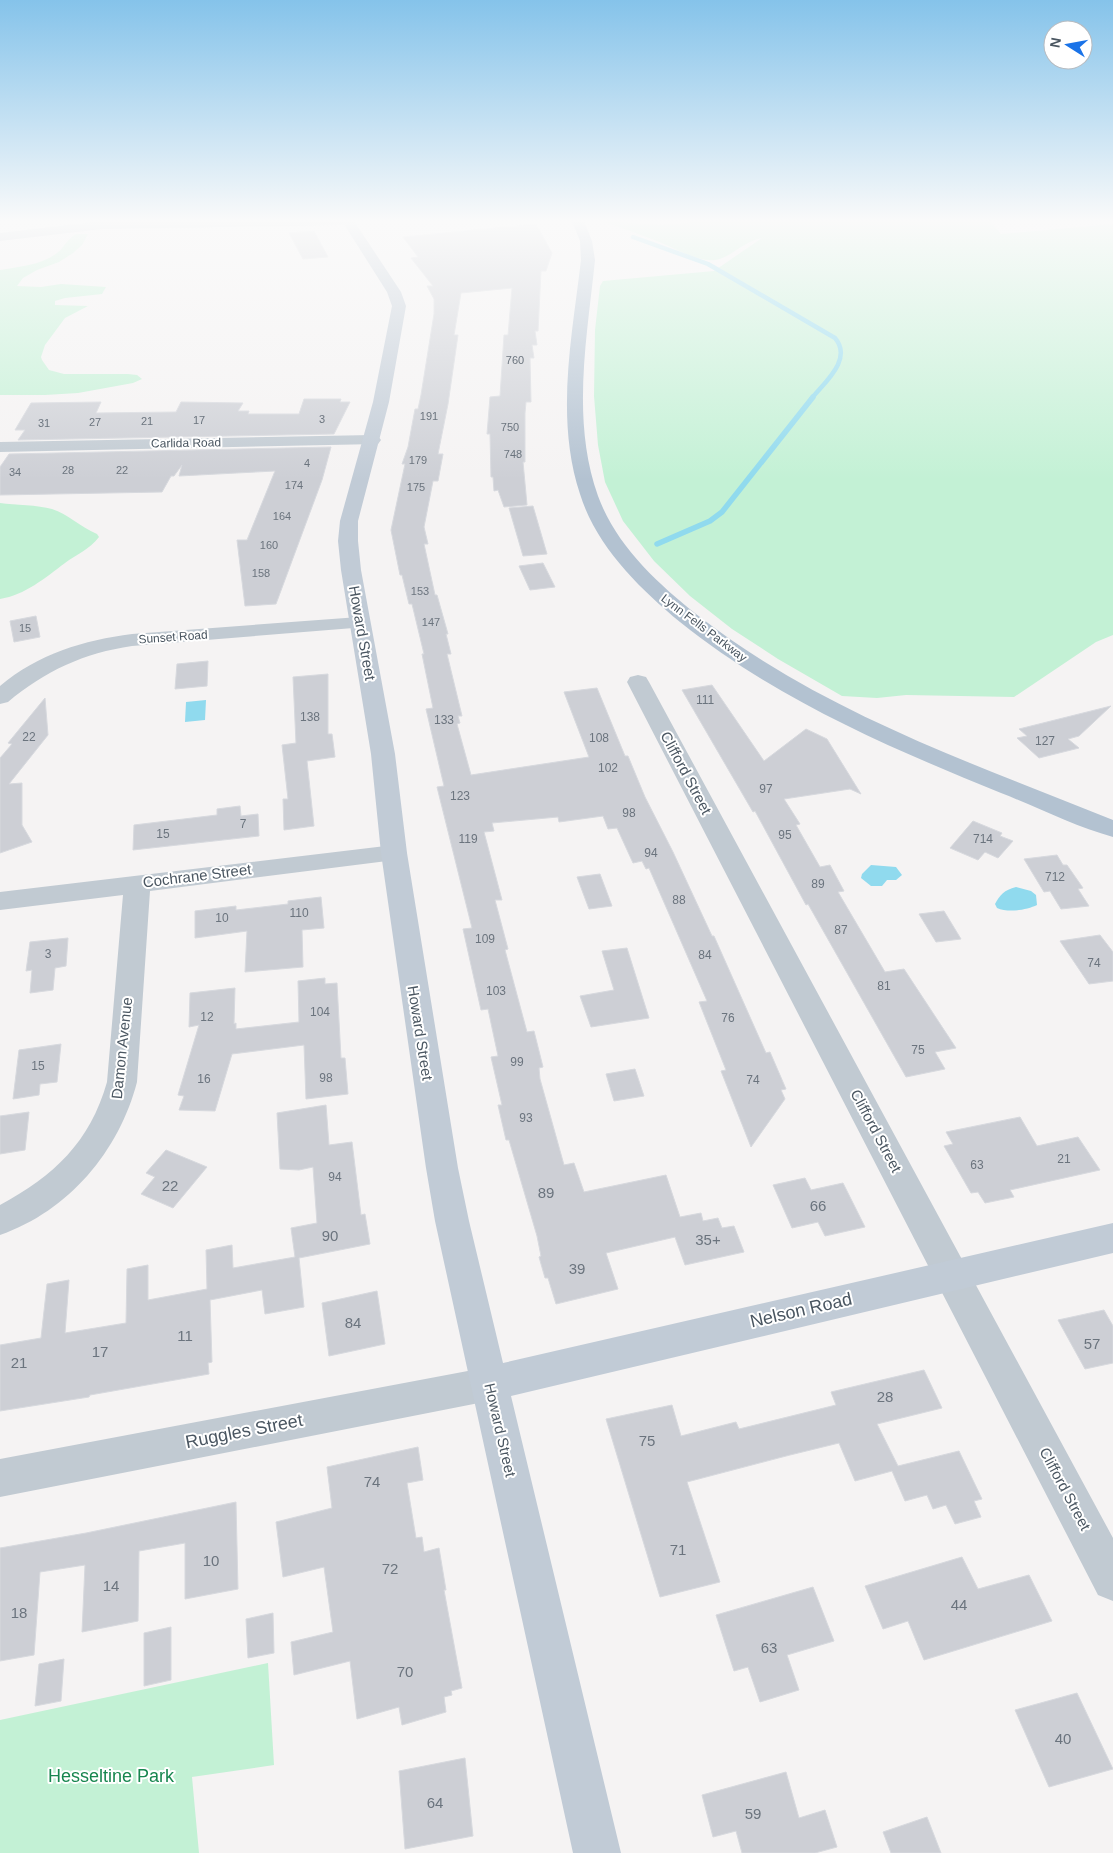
<svg xmlns="http://www.w3.org/2000/svg" width="1113" height="1853" viewBox="0 0 1113 1853" font-family="Helvetica,sans-serif">
	<rect width="100%" height="100%" fill="#f5f3f3"/>
	<!-- green -->
	<path fill="#c3f1d5" d="M599 221 662 225 707 221H990L1001 234 1113 224V635L1096 642 1014 697 906 695 877 698 842 696 778 659 732 629 690 596 654 561 623 521 605 482 598 445 594 396 595 330 600 286 603 281 714 271 762 238C743 241 731 258 715 260 697 262 673 247 657 241 638 234 619 226 599 221Z
		M76 234H88L82 245 73 253 59 262 37 270 23 278 17 286 41 287 61 284 106 287 102 294 65 298 55 301V305L88 306 65 318 45 345 41 357 42 360 49 370 64 374H128L137 375 142 379 133 383 78 393 45 395H0V270C18 267 42 265 57 253 64 248 65 241 76 234Z
		M0 503C15 505 38 505 52 509 68 514 80 527 97 534L99 537C89 550 77 554 65 563 45 578 25 595 0 599Z
		M268 1663 274 1765 192 1777 199 1853H0V1720Z"/>
	<!-- water -->
	<path fill="#90daee" d="M206 700 205 720 185 722 186 702Z
		M871 865 896 867 902 875 896 880H887L882 886H871L861 878 862 874Z
		M1016 887 1031 891 1036 895 1037 905C1027 910 1008 913 997 908L995 904C1000 895 1004 890 1016 887Z"/>
	<g fill="none" stroke-linecap="round" stroke-linejoin="round">
		<!-- stream-far1 -->
		<path stroke="#90daee" stroke-width="4.5" d="M633 237 708 264 835 338C853 359 825 382 812 398"/>
		<!-- stream -->
		<path stroke="#90daee" stroke-width="5.5" d="M657 544 710 521 722 512 813 397"/>
	</g>
	<!-- building -->
	<path fill="#cdcfd5" stroke="#d7d9de" d="M536 224 552 253 546 271H541L538 331H535L537 345H532L534 358H530L531 402H526L525 413V462H523L527 505 504 507 498 490 494 491 493 477H491L490 434H487L490 397 500 396 504 335H508L512 288 461 293 454 335H458L448 404 438 454H443L438 481H433L424 527 428 544H424L435 595H437L448 634H446L451 654H447L462 716H458L460 723 457 724 471 775 589 757 564 692 597 688 625 756H628L645 797 673 852 712 936H714L766 1053 770 1052 786 1089 781 1090 785 1099 751 1147 721 1071 726 1070 699 1002 707 1001 649 868 646 869 642 861 633 863 617 828 608 829 603 816 559 822 558 817 492 823 494 831 484 832 502 900H495L508 949 505 950 527 1032 534 1031 543 1067 539 1068 540 1079 564 1165 574 1163 584 1192 666 1175 680 1217 701 1213 703 1221 718 1218 722 1228 734 1226 744 1252 685 1265 675 1237 606 1253 618 1289 556 1304 548 1278H545L539 1257 541 1256 537 1236 509 1140H506L498 1105H502L491 1057 498 1056 488 1009 481 1010 463 929 472 928 437 787 444 786 426 709 433 708 422 654H424L412 604H409L402 575H400L391 530 405 464H402L408 447 415 409H418L421 395 434 314V299L427 286H433L411 258 418 257 403 237Z
		M314 231 328 257 303 259 289 233Z
		M304 399H341L340 402H350L334 434 18 440 25 430H15L31 403 101 402 96 413 176 412 181 402 243 403 238 411H249L248 414H299Z
		M331 447 322 480 276 604 245 606 237 540H247L275 471 179 476 182 465 174 476H171L162 492 0 495V467L9 454Z
		M533 506 547 554 523 556 509 508Z
		M543 563 555 587 530 590 519 566Z
		M36 616 40 637 14 642 10 621Z
		M208 661 207 686 175 689 177 664Z
		M328 674V734H332L335 757 307 761 314 826 284 830 283 799H288L282 745 296 743 293 677Z
		M712 685 764 761 806 729 827 739 861 794 850 789 784 799 800 824 796 825 820 867 830 865 844 891 838 892 885 972 904 969 956 1048 935 1052 945 1069 906 1077 808 904 806 905 755 811 753 812 682 690Z
		M45 698 48 735 9 784 22 783V825L32 842 0 853V758L12 744 8 743Z
		M1111 706 1079 736 1068 739 1079 748 1039 758 1017 738 1027 736 1019 729Z
		M240 806 241 816 258 814 259 836 133 850 134 825 217 815V809Z
		M973 821 1002 833 1000 836 1013 841 998 858 985 852 978 860 950 848Z
		M1057 855 1063 865H1067L1083 888 1078 889 1089 906 1061 909 1050 891 1044 892 1024 859Z
		M600 874 612 906 589 909 577 877Z
		M321 897 324 928 302 930 303 967 245 972 247 931 195 938V911L236 906V910L288 904V901Z
		M944 911 961 939 936 942 919 914Z
		M1100 935 1113 952V981L1089 984 1060 941Z
		M68 938 66 966 55 968 53 990 30 993 32 970 26 971 30 942Z
		M627 948 649 1018 591 1027 580 996 614 990 602 951Z
		M325 978V984L337 983 341 1058H345L348 1094 306 1099 304 1045 232 1054 215 1111 179 1110 184 1096 178 1095 199 1025 189 1027 190 993 235 988 234 1024 236 1023V1029L299 1022 298 981Z
		M61 1044 57 1082 40 1084 39 1095 13 1099 19 1050Z
		M635 1069 644 1096 614 1101 606 1074Z
		M326 1105 329 1145 352 1142 361 1215 365 1214 370 1244 299 1258 304 1307 265 1314 262 1290 210 1300 212 1362 208 1363 209 1374 90 1395 89 1397 0 1411V1345L41 1338 47 1284 69 1280 65 1333 126 1323 127 1269 148 1265V1300L207 1289 206 1250 232 1245 233 1268 295 1257 291 1228 317 1223 313 1167 299 1170 280 1169 277 1113Z
		M29 1112 25 1150 0 1154V1116Z
		M1020 1117 1037 1146 1078 1137 1100 1170 1010 1190 1014 1197 985 1203 978 1192 971 1193 944 1146 953 1144 946 1132Z
		M166 1150 207 1167 173 1208 141 1194 155 1177 146 1173Z
		M805 1178 811 1190 843 1183 865 1227 825 1236 818 1222 792 1228 773 1185Z
		M377 1291 385 1344 329 1356 322 1303Z
		M1104 1310 1113 1326V1363L1085 1369 1058 1320Z
		M924 1370 942 1408 877 1424 898 1466 959 1451 982 1499 974 1501 981 1517 955 1524 946 1505 933 1509 927 1495 905 1501 892 1471 855 1481 839 1443 790 1455 687 1482 720 1582 660 1597 606 1419 672 1405 681 1436 736 1422 739 1429 836 1405 831 1392Z
		M418 1447 423 1480 407 1483 416 1538 422 1537 424 1552 439 1548 446 1590H444L462 1688 451 1691 452 1695 444 1697 446 1712 402 1725 399 1707 357 1719 350 1661 294 1675 291 1642 333 1632 324 1567 283 1577 276 1522 332 1508 327 1467Z
		M236 1502 238 1589 185 1599V1543L139 1551 138 1621 82 1632 85 1565 40 1572 34 1655 0 1661V1548L86 1533Z
		M962 1557 978 1589 1029 1575 1052 1621 924 1660 908 1621 883 1629 865 1586Z
		M813 1587 834 1641 787 1655 799 1690 760 1702 748 1667 734 1671 716 1615Z
		M273 1613 274 1653 248 1658 246 1619Z
		M171 1627V1680L144 1686V1633Z
		M64 1659 61 1701 35 1706 39 1664Z
		M1077 1693 1113 1769 1049 1787 1015 1710Z
		M465 1758 473 1836 405 1849 399 1771Z
		M786 1772 799 1818 825 1810 837 1847 815 1853H742L736 1831 713 1837 702 1795Z
		M927 1817 941 1853H891L883 1832Z"/>
	<g fill="none" stroke-linecap="round" stroke-linejoin="round">
		<!-- street -->
		<path fill="#c1cad2" fill-rule="evenodd" d="M102 221H354L348 225 102 229 0 241V233Z
			M372 435 378 436 381 440 378 444 0 452V442Z
			M359 617 366 619 369 623 366 627 132 646C84 653 45 671 8 702L0 704V686C38 654 84 640 132 634Z
			M638 675 646 677 649 682 1113 1538V1601L1098 1595 627 682 630 677Z
			M394 845 403 847 407 853 403 859 150 891 137 1082C119 1151 69 1211 0 1235V1205C54 1176 90 1142 107 1082L123 895 0 910V892Z
			M489 1367 502 1372 508 1384 502 1396 489 1401 0 1497V1459Z"/>
		<!-- secondary -->
		<path fill="#c1cbd6" fill-rule="evenodd" d="M342 221H354L401 292 406 306 389 402 358 521V541L361 570 395 754 407 853 458 1168 469 1221 503 1363 1113 1223V1253L511 1396 621 1853H573L435 1221 426 1168 381 853 371 754 341 570 338 541 340 521 373 402 392 306 387 292Z"/>
		<!-- primary -->
		<path fill="#b3c2d1" fill-rule="evenodd" d="M572 221H584L592 241 595 260C587 338 571 420 598 496 616 545 656 582 696 614 820 711 969 762 1113 820V837C1076 827 1037 807 1001 793 888 747 776 699 680 622 639 588 596 546 580 494 555 418 572 337 581 260L580 241Z"/>
	</g>
	<!-- sky -->
	<linearGradient id="sky" x2="0" y2="1"><stop stop-color="#85c3ea"/><stop offset="0.46" stop-color="#fafafa"/><stop offset="1" stop-color="#fafafa" stop-opacity="0"/></linearGradient>
	<rect width="1113" height="480" fill="url(#sky)"/>
	<g text-anchor="middle" stroke-width="4" stroke-linejoin="round" paint-order="stroke">
		<!-- far-number labels -->
		<g font-size="11" fill="#6b747e">
			<text x="515" y="364">760</text>
			<text x="429" y="420">191</text>
			<text x="322" y="423">3</text>
			<text x="199" y="424">17</text>
			<text x="147" y="425">21</text>
			<text x="95" y="426">27</text>
			<text x="44" y="427">31</text>
			<text x="510" y="431">750</text>
			<text x="513" y="458">748</text>
			<text x="418" y="464">179</text>
			<text x="307" y="467">4</text>
			<text x="68" y="474">28</text>
			<text x="122" y="474">22</text>
			<text x="15" y="476">34</text>
			<text x="294" y="489">174</text>
			<text x="416" y="491">175</text>
			<text x="282" y="520">164</text>
			<text x="269" y="549">160</text>
			<text x="261" y="577">158</text>
			<text x="420" y="595">153</text>
			<text x="431" y="626">147</text>
			<text x="25" y="632">15</text>
		</g>
		<!-- far-street labels -->
		<g font-size="12" fill="#4a5661" stroke="#fff">
			<text transform="translate(186 443) rotate(-1)" y="4">Carlida Road</text>
			<text transform="translate(704 628) rotate(37)" y="4">Lynn Fells Parkway</text>
			<text transform="translate(173 637) rotate(-4)" y="4">Sunset Road</text>
		</g>
		<!-- number labels -->
		<g font-size="12" fill="#6b747e">
			<text x="705" y="704">111</text>
			<text x="310" y="721">138</text>
			<text x="444" y="724">133</text>
			<text x="29" y="741">22</text>
			<text x="599" y="742">108</text>
			<text x="1045" y="745">127</text>
			<text x="608" y="772">102</text>
			<text x="766" y="793">97</text>
			<text x="460" y="800">123</text>
			<text x="629" y="817">98</text>
			<text x="243" y="828">7</text>
			<text x="163" y="838">15</text>
			<text x="785" y="839">95</text>
			<text x="468" y="843">119</text>
			<text x="983" y="843">714</text>
			<text x="651" y="857">94</text>
			<text x="1055" y="881">712</text>
			<text x="818" y="888">89</text>
			<text x="679" y="904">88</text>
			<text x="299" y="917">110</text>
			<text x="222" y="922">10</text>
			<text x="841" y="934">87</text>
			<text x="485" y="943">109</text>
			<text x="48" y="958">3</text>
			<text x="705" y="959">84</text>
			<text x="1094" y="967">74</text>
			<text x="884" y="990">81</text>
			<text x="496" y="995">103</text>
			<text x="320" y="1016">104</text>
			<text x="207" y="1021">12</text>
			<text x="728" y="1022">76</text>
			<text x="918" y="1054">75</text>
			<text x="517" y="1066">99</text>
			<text x="38" y="1070">15</text>
			<text x="326" y="1082">98</text>
			<text x="204" y="1083">16</text>
			<text x="753" y="1084">74</text>
			<text x="526" y="1122">93</text>
			<text x="1064" y="1163">21</text>
			<text x="977" y="1169">63</text>
			<text x="335" y="1181">94</text>
		</g>
		<!-- street labels -->
		<g font-size="15" fill="#4a5661" stroke="#fff">
			<text transform="translate(362 633) rotate(80)" y="5">Howard Street</text>
			<text transform="translate(686 773) rotate(62)" y="5">Clifford Street</text>
			<text transform="translate(197 876) rotate(-7)" y="5">Cochrane Street</text>
			<text transform="translate(420 1033) rotate(81)" y="5">Howard Street</text>
			<text transform="translate(122 1048) rotate(-84)" y="5">Damon Avenue</text>
			<text transform="translate(876 1131) rotate(62)" y="5">Clifford Street</text>
			<text transform="translate(500 1430) rotate(77)" y="5">Howard Street</text>
			<text transform="translate(1065 1489) rotate(62)" y="5">Clifford Street</text>
		</g>
		<!-- near-number labels -->
		<g font-size="15" fill="#6b747e">
			<text x="170" y="1191">22</text>
			<text x="546" y="1198">89</text>
			<text x="818" y="1211">66</text>
			<text x="330" y="1241">90</text>
			<text x="708" y="1245">35+</text>
			<text x="577" y="1274">39</text>
			<text x="353" y="1328">84</text>
			<text x="185" y="1341">11</text>
			<text x="1092" y="1349">57</text>
			<text x="100" y="1357">17</text>
			<text x="19" y="1368">21</text>
			<text x="885" y="1402">28</text>
			<text x="647" y="1446">75</text>
			<text x="372" y="1487">74</text>
			<text x="678" y="1555">71</text>
			<text x="211" y="1566">10</text>
			<text x="390" y="1574">72</text>
			<text x="111" y="1591">14</text>
			<text x="959" y="1610">44</text>
			<text x="19" y="1618">18</text>
			<text x="769" y="1653">63</text>
			<text x="405" y="1677">70</text>
			<text x="1063" y="1744">40</text>
			<text x="435" y="1808">64</text>
			<text x="753" y="1819">59</text>
		</g>
		<!-- near-street labels -->
		<g font-size="18" fill="#4a5661" stroke="#fff">
			<text transform="translate(801 1310) rotate(-13)" y="6">Nelson Road</text>
			<text transform="translate(244 1431) rotate(-11)" y="6">Ruggles Street</text>
		</g>
		<!-- near-park labels -->
		<g font-size="18" fill="#17864f" stroke="#fff">
			<text x="111" y="1782">Hesseltine Park</text>
		</g>
	</g>
	<!-- north arrow -->
	<g transform="translate(1068 45) rotate(281)"><circle r="24" fill="#ffffff" stroke="#b7bbc0"/>
	<path d="M0-4L9 19L0 12L-9 19Z" fill="#1a73e8"/>
	<text y="-8" font-size="14" font-weight="bold" text-anchor="middle" fill="#4a5661">N</text>
	</g>
</svg>
